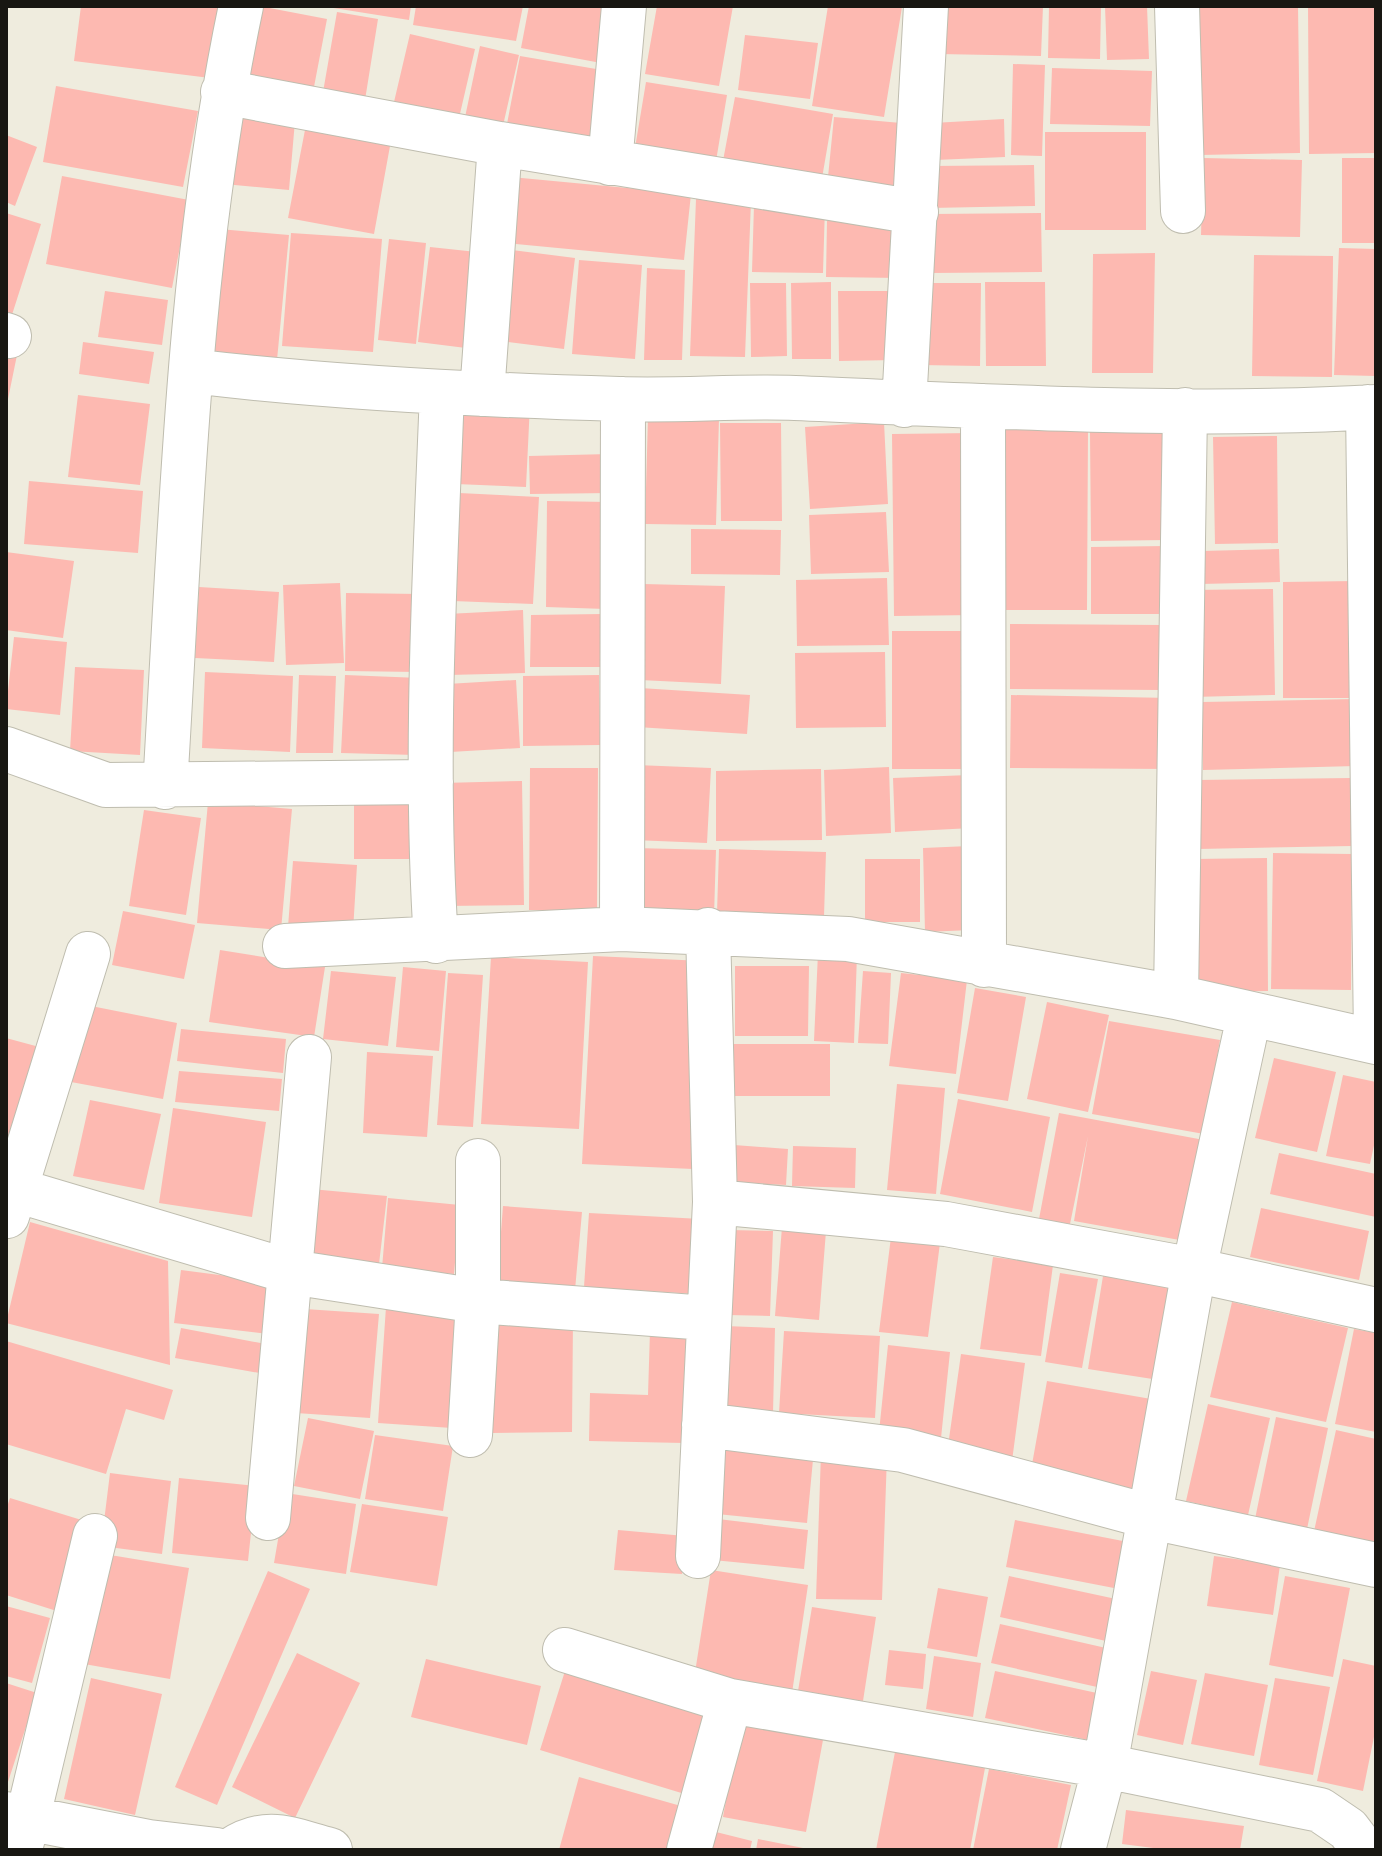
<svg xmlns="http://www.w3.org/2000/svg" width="1382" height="1856" viewBox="0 0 1382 1856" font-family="'DejaVu Sans',sans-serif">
	<rect width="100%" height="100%" fill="#efecde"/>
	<!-- building -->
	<path fill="#fdb9b1" d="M81 6H220L210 78 74 61Z
		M259 6 327 19 313 92 241 78Z
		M321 6H411L409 20Z
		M416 6H523L516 41 413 25Z
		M529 6H612L601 63 521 48Z
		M657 6H733L719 86 645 74Z
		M828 6 902 7 884 117 812 106Z
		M941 6H1043L1041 56 939 54Z
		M1049 6H1101L1100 59 1048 58Z
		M1105 6H1147L1149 59 1107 60Z
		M1199 6H1298L1300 153 1200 155Z
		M1308 6H1376V153L1309 154Z
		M337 12 378 19 365 100 323 92Z
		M410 34 475 49 459 118 394 102Z
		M745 35 818 43 810 99 738 90Z
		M480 46 519 55 502 130 464 122Z
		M520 56 602 70 589 144 506 129Z
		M1013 64 1045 65 1042 156 1011 155Z
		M1052 68 1152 71 1150 126 1050 124Z
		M646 82 727 95 716 161 635 148Z
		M56 86 198 111 183 187 43 162Z
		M735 97 833 114 821 184 722 166Z
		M229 116 295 121 289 190 224 184Z
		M834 117 901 123 894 193 827 187Z
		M1004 119 1005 157 935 160 933 123Z
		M305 130 390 146 374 234 288 218Z
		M1045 132H1146V230H1045Z
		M6 135 37 147 15 206 6 202Z
		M1203 158 1302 160 1300 237 1201 235Z
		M1342 158H1376V243H1342Z
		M1034 165 1035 206 930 208V166Z
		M62 176 189 200 172 288 46 264Z
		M511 177 691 194 684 260 505 243Z
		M696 199 751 201 745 357 690 356Z
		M754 205 825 206 823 273 752 272Z
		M6 213 41 224 10 321 6 319Z
		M1041 213 1042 272 931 273V214Z
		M827 221 902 222 901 278 826 277Z
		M208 228 289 235 277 360 197 353Z
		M291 233 382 239 373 352 282 346Z
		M389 239 426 243 416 344 378 340Z
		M430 247 486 253 474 349 418 342Z
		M1339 248 1376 249V376L1334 375Z
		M504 249 575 258 564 349 493 340Z
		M1155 253 1153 373H1092L1093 254Z
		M1254 255 1333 256 1332 377 1252 376Z
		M579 260 642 265 635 359 572 354Z
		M647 268 685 270 682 360H644Z
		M831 282V359H792L791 283Z
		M985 282H1045L1046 366H986Z
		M750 283H786L787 356 751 357Z
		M921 283H981L980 366 920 365Z
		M105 291 168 300 162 345 98 337Z
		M838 291H896V360L839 361Z
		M83 342 154 352 149 384 79 374Z
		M6 353 17 355 7 404H6Z
		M78 395 150 404 140 485 68 477Z
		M460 401 530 404 526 487 456 484Z
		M648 417 719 418 716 525 645 524Z
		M884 422 888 504 810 509 805 427Z
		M720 423H781L782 521H721Z
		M1088 428 1087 610H1005L1006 429Z
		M1165 431 1166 540 1091 541 1090 432Z
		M974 433 976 615 894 616 892 434Z
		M1277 436 1278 543 1215 544 1213 437Z
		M610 454 611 493 530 494 529 456Z
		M29 481 143 491 138 553 24 544Z
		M459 493 539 497 533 604 453 601Z
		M547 501 609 502 606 609 546 607Z
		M886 512 889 572 811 574 809 515Z
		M691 529 781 530 780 575 691 574Z
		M1166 546 1167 614H1091V547Z
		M1279 549 1280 582 1201 584V551Z
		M6 552 74 561 63 638 6 630Z
		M887 578 889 645 797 646 796 580Z
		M1356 581 1357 698H1283V582Z
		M340 583 344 663 286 665 283 585Z
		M643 584 725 586 721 684 640 680Z
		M199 587 279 592 274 662 195 658Z
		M1273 589 1275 695 1192 697 1191 590Z
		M346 593 420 594 418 672 345 671Z
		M523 610 525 673 448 675 447 614Z
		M602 614 601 667H530L531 615Z
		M1010 624 1162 625V690L1010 689Z
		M892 631H974V769H892Z
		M14 637 67 642 60 715 6 709Z
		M885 652 886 727 796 728 795 653Z
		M75 667 144 670 140 755 70 751Z
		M205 672 293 676 290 752 202 748Z
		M299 675 336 676 333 753H296Z
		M345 675 420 678 416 755 341 753Z
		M599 675 600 745 523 746V676Z
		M516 680 520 748 450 752 447 684Z
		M640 688 750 695 747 734 637 727Z
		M1011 695 1171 698 1170 769 1010 768Z
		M1356 699V766L1203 770 1202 702Z
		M636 765 711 768 707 843 633 840Z
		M889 767 891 833 826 836 824 770Z
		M530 768H598L597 911 529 910Z
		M821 769 822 840 716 841V771Z
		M969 775 972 828 895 832 893 778Z
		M1351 778 1352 846 1198 849V780Z
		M522 781 524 905 444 906 442 783Z
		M354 796H417L416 859H354Z
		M208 802 292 809 281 930 197 923Z
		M144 810 201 818 186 915 129 906Z
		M969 846 971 930 925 932 923 848Z
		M634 848 716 850 714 916 631 913Z
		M719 849 826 852 824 916 717 913Z
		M1273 853 1352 854 1351 990 1271 989Z
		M1267 858 1268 991 1196 992 1194 859Z
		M865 859H920V922H865Z
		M293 861 357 865 353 931 288 927Z
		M123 911 195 925 184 979 112 965Z
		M220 950 325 967 314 1037 209 1022Z
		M818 953 857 954 854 1043 814 1041Z
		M593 956 704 961 693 1169 582 1164Z
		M491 957 588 962 579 1129 481 1124Z
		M735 966H809L808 1036H735Z
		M403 967 446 971 439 1051 396 1047Z
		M331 971 396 977 388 1046 323 1039Z
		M863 971 891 973 888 1044 858 1043Z
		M448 973 483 975 473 1127 437 1125Z
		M901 973 967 980 956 1074 889 1066Z
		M975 988 1026 997 1008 1101 957 1093Z
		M1047 1002 1109 1015 1088 1112 1027 1099Z
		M86 1005 177 1023 163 1099 71 1082Z
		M1109 1021 1220 1040 1204 1134 1092 1114Z
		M181 1029 286 1039 283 1073 177 1061Z
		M6 1038 43 1048 6 1157Z
		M731 1044H830V1096H731Z
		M367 1052 433 1056 427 1137 363 1133Z
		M1274 1058 1336 1072 1317 1152 1255 1138Z
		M179 1071 282 1079 279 1111 175 1102Z
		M1343 1075 1376 1082V1136L1370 1164 1326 1156Z
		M897 1084 945 1088 936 1194 887 1190Z
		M958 1099 1050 1117 1032 1212 940 1194Z
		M90 1100 161 1114 144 1190 73 1176Z
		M173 1108 266 1122 252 1217 159 1203Z
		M1059 1113 1204 1140 1185 1241 1074 1221 1088 1136 1070 1224 1039 1219Z
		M734 1145 788 1149 786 1185 732 1182Z
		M793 1146 856 1148 855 1188 792 1186Z
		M1279 1153 1376 1174V1217L1270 1194Z
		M311 1189 387 1196 379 1264 305 1258Z
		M388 1198 460 1205 454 1274 382 1268Z
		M503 1206 582 1212 575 1290 497 1284Z
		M1261 1208 1369 1231 1359 1280 1250 1257Z
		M589 1213 701 1219 696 1294 584 1287Z
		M30 1222 168 1261 170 1365 6 1323Z
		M782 1227 826 1231 819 1320 775 1316Z
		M729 1230 773 1231 770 1316 727 1315Z
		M891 1237 940 1243 928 1337 879 1332Z
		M993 1257 1053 1265 1041 1356 980 1349Z
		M181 1270 274 1282 268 1334 174 1323Z
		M1060 1273 1098 1279 1082 1368 1045 1362Z
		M1103 1276 1174 1286 1159 1380 1088 1369Z
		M1232 1302 1348 1328 1326 1422 1210 1397Z
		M386 1307 460 1311 452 1428 378 1423Z
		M305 1309 379 1314 370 1418 296 1413Z
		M492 1318H573L572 1432 492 1433Z
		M725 1326 775 1328 773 1413 723 1412Z
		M181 1328 271 1345 265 1374 175 1358Z
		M1354 1329 1376 1333V1432L1335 1424Z
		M650 1331 687 1332 684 1443 589 1441 590 1393 648 1395Z
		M784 1331 880 1336 875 1418 779 1413Z
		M6 1341 173 1390 164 1420 126 1409 106 1474 6 1444Z
		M888 1345 950 1352 941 1438 879 1432Z
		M961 1354 1025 1363 1012 1461 947 1453Z
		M1047 1381 1157 1400 1140 1490 1031 1470Z
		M1208 1404 1270 1418 1248 1515 1186 1501Z
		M1276 1417 1328 1428 1307 1529 1255 1519Z
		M308 1418 374 1431 360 1499 294 1486Z
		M1336 1430 1376 1439V1550L1313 1536Z
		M375 1435 453 1446 443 1511 365 1499Z
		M725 1440 814 1449 807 1523 717 1514Z
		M821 1453 887 1455 882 1600 816 1599Z
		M110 1473 171 1481 162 1554 101 1546Z
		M179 1478 256 1486 248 1561 172 1553Z
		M286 1493 356 1504 346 1574 274 1563Z
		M10 1498 88 1522 60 1612 6 1595V1510Z
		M362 1504 448 1517 437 1586 350 1572Z
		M718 1519 808 1530 804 1569 713 1560Z
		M1015 1520 1128 1542 1119 1589 1006 1567Z
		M618 1530 685 1536 682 1574 614 1570Z
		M104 1554 189 1568 170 1679 84 1664Z
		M1214 1556 1280 1565 1273 1615 1207 1606Z
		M711 1570 808 1585 792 1693 694 1679Z
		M268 1571 310 1589 217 1805 175 1787Z
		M1009 1576 1116 1599 1106 1641 1000 1617Z
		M1285 1576 1350 1588 1333 1677 1269 1665Z
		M938 1588 988 1597 977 1657 927 1648Z
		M6 1606 50 1618 32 1683 6 1676Z
		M812 1607 876 1617 863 1701 798 1691Z
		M1000 1624 1106 1648 1097 1687 991 1663Z
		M889 1650 926 1654 923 1689 885 1685Z
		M297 1653 360 1683 295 1818 232 1787Z
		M934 1656 981 1663 973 1717 926 1709Z
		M426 1659 541 1686 527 1745 411 1717Z
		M1343 1659 1376 1666V1727L1363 1791 1317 1781Z
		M565 1671 712 1716 688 1795 540 1750Z
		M995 1671 1097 1693 1088 1740 985 1718Z
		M1151 1671 1197 1680 1183 1745 1137 1735Z
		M1205 1673 1268 1685 1254 1756 1191 1744Z
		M91 1678 162 1694 135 1815 64 1799Z
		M1275 1678 1330 1687 1313 1775 1259 1765Z
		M6 1683 37 1693 7 1785H6Z
		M740 1724 823 1740 806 1832 723 1817Z
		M895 1752 985 1768 970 1850H876Z
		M989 1769 1071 1785 1057 1850H973Z
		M579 1777 688 1808 676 1850H559Z
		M1126 1810 1244 1826 1240 1850H1169L1122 1844Z
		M716 1832 752 1841 750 1850H711Z
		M758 1839 808 1849V1850H756Z"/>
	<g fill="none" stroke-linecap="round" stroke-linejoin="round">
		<defs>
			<path id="street" d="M1177 6 1183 211
				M223 92 500 144 916 212
				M610 163 624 6
				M6 335 9 336
				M191 371C333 388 476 395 619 399 678 401 737 396 795 398 988 406 1183 418 1376 407
				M482 394 500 144
				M904 405 926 6
				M983 406 984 965
				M1368 407 1376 1039
				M6 749 106 785 431 782
				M165 787C181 527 187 262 241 6
				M622 929 623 399
				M436 941C424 759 435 574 442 392
				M285 946 622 929 848 939 1176 997 1376 1042
				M1176 997 1185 410
				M6 1187 291 1272 478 1301 707 1318
				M715 1202 946 1224 1194 1270 1376 1310
				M7 1216 88 954
				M704 1425 903 1450 1151 1517 1376 1565
				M470 1435 478 1301V1161
				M268 1518 309 1057
				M698 1556 715 1202 708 930
				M565 1650 730 1701 1105 1766 1320 1810 1348 1829 1364 1850
				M6 1814 149 1842 217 1850
				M20 1850 95 1536
				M231 1850C267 1826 291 1840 330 1850
				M689 1850 730 1701
				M1083 1850 1105 1766 1194 1270 1249 1016"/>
		</defs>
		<!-- street casing -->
		<use href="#street" stroke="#bfbdaf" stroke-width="46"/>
		<!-- street -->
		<use href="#street" stroke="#fff" stroke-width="44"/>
	</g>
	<!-- border -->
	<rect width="1382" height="1856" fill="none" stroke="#181712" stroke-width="16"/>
</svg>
